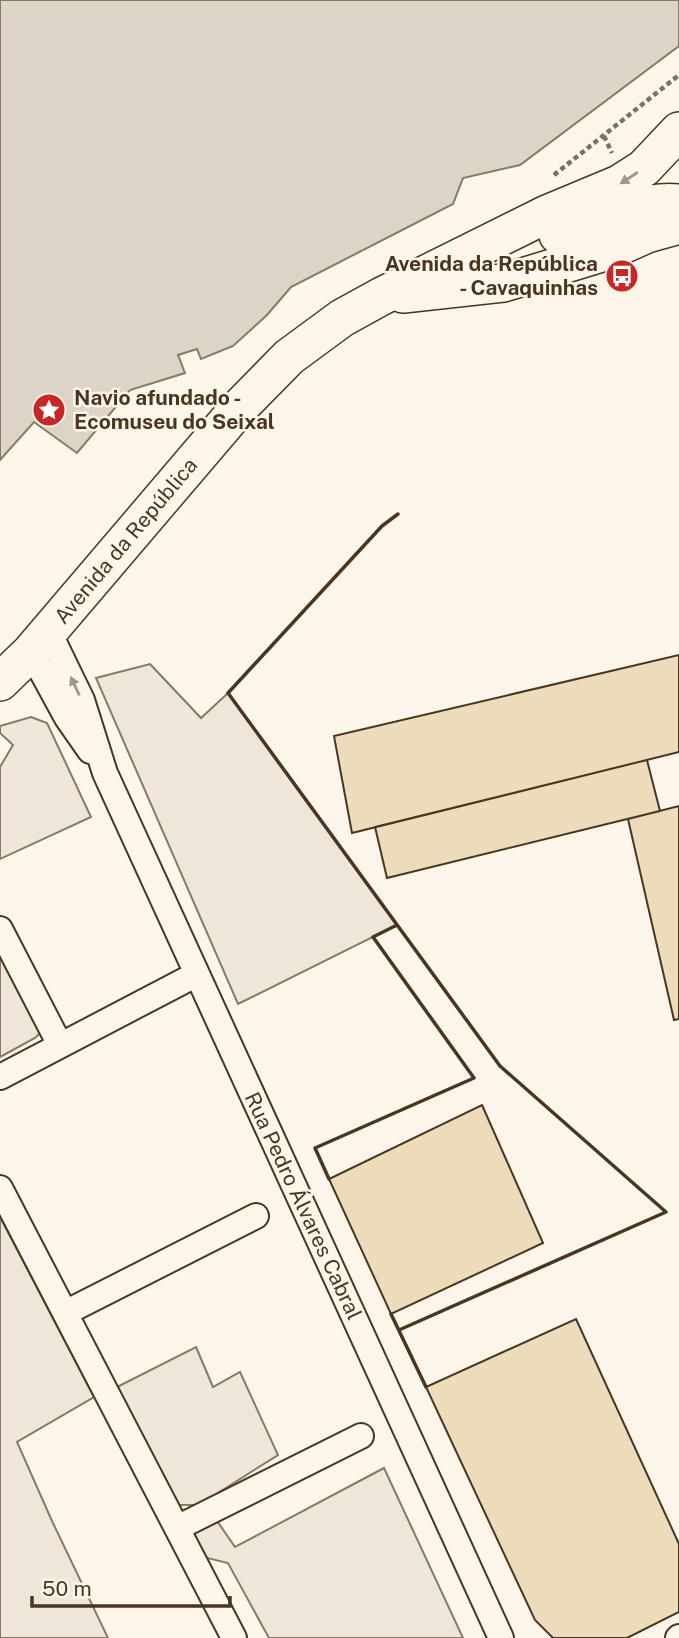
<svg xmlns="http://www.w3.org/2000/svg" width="679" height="1638" viewBox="0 0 679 1638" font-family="'Public Sans',sans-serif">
	<rect width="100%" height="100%" fill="#fbf6e9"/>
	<!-- green -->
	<path fill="#ede6d9" stroke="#887966" stroke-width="2" d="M150 664 201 718 228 693 397 925 238 1004 96 678Z
		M31 717 47 723 91 817 0 859V767L13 745 0 733V726Z
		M0 956 44 1029 35 1038 0 1057Z
		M0 1217 94 1397 17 1442 52 1521 108 1638H0Z
		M196 1347 213 1387 240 1372 278 1455 199 1505H179L115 1388Z
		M384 1468 463 1638H269L228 1563 203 1557 192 1530 215 1518 235 1547Z"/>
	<!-- water -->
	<path fill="#dcd4c6" stroke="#887966" stroke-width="2" d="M0 0H679V46L520 165 463 178 453 204 291 287 267 315 233 346 201 359 197 349 178 355 185 373 130 390 77 453 34 422 0 460Z"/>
	<!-- building -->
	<path fill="#ecdcbc" stroke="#4a3520" stroke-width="2" d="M679 655V752L352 833 334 736Z
		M647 760 660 811 387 878 375 827Z
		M679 806V1019L674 1020 628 819Z
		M482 1105 543 1243 391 1314 329 1179Z
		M576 1319 679 1544V1612L627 1638H553L535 1620 426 1387Z"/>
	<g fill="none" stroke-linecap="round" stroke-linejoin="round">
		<defs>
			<path id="minor" d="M49 632 82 700 105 773 501 1638
				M31 652 67 718 90 751
				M0 929 60 1045
				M0 1077 197 974
				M0 1188 234 1638
				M65 1313 256 1216
				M177 1528 361 1436
				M678 1638 679 1637"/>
			<path id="primary" d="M558 235C596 221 639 199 679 203
				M403 294 503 283 611 250 647 234 679 225
				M0 682 31 652 238 409 289 357 342 318 382 296 547 214 619 184 644 168 679 131"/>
		</defs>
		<!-- minor casing -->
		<use href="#minor" stroke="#4a3520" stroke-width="28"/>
		<!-- primary casing -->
		<use href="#primary" stroke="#4a3520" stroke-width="40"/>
		<!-- path -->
		<path stroke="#7f6f5c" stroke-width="4.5" stroke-dasharray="5 3.5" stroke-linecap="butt" d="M604 136 612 153
			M554 175 679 75"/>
		<!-- minor -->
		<use href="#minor" stroke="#fbf6e9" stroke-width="24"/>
		<!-- primary -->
		<use href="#primary" stroke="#fbf6e9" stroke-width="37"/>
		<!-- wall -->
		<path stroke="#4a3520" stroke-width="3.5" d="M398 514 382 526 228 693 500 1066 666 1212 399 1330
			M329 1179 315 1148 474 1078 373 937 397 925
			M391 1314 426 1387"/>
	</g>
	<!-- one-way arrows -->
	<defs><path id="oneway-solid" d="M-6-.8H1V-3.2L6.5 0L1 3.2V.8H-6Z" transform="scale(1.75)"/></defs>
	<g fill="#a29684">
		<use href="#oneway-solid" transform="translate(629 178) rotate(147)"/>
		<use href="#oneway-solid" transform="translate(75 686) rotate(-115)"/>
	</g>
	<!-- icons -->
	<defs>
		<symbol id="bus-disc" viewBox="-11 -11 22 22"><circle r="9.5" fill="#c62828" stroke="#fbf6e9"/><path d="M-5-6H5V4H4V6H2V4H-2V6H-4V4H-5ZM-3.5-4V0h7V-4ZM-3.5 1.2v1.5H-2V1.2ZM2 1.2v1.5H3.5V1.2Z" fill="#fff"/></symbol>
		<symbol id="sight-disc" viewBox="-11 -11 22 22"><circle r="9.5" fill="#c62828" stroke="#fbf6e9"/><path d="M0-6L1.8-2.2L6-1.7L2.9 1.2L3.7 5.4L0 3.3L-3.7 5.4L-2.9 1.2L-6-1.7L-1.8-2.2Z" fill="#fff"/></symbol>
	</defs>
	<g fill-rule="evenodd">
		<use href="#bus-disc" x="603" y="257" width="38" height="38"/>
		<use href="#sight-disc" x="30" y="391" width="38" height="38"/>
	</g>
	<g text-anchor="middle" stroke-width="5" stroke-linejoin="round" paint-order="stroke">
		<!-- poi labels -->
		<g font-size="21" font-weight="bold" fill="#4a3520" stroke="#fbf6e9" text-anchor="end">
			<text x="598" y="271">Avenida da República<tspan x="598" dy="24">- Cavaquinhas</tspan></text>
			<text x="74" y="405" text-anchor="start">Navio afundado -<tspan x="74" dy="24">Ecomuseu do Seixal</tspan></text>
		</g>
		<!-- street labels -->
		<g font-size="21" fill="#4a3520" stroke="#fbf6e9">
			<text transform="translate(126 541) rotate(-50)" y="7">Avenida da República</text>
			<text transform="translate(303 1206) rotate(65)" y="7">Rua Pedro Álvares Cabral</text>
		</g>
	</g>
	<!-- scale -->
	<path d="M32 1596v10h198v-10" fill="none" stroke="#4a3520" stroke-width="3.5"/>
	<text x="42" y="1596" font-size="21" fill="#4a3520" stroke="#fbf6e9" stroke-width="5" paint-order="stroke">50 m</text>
</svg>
